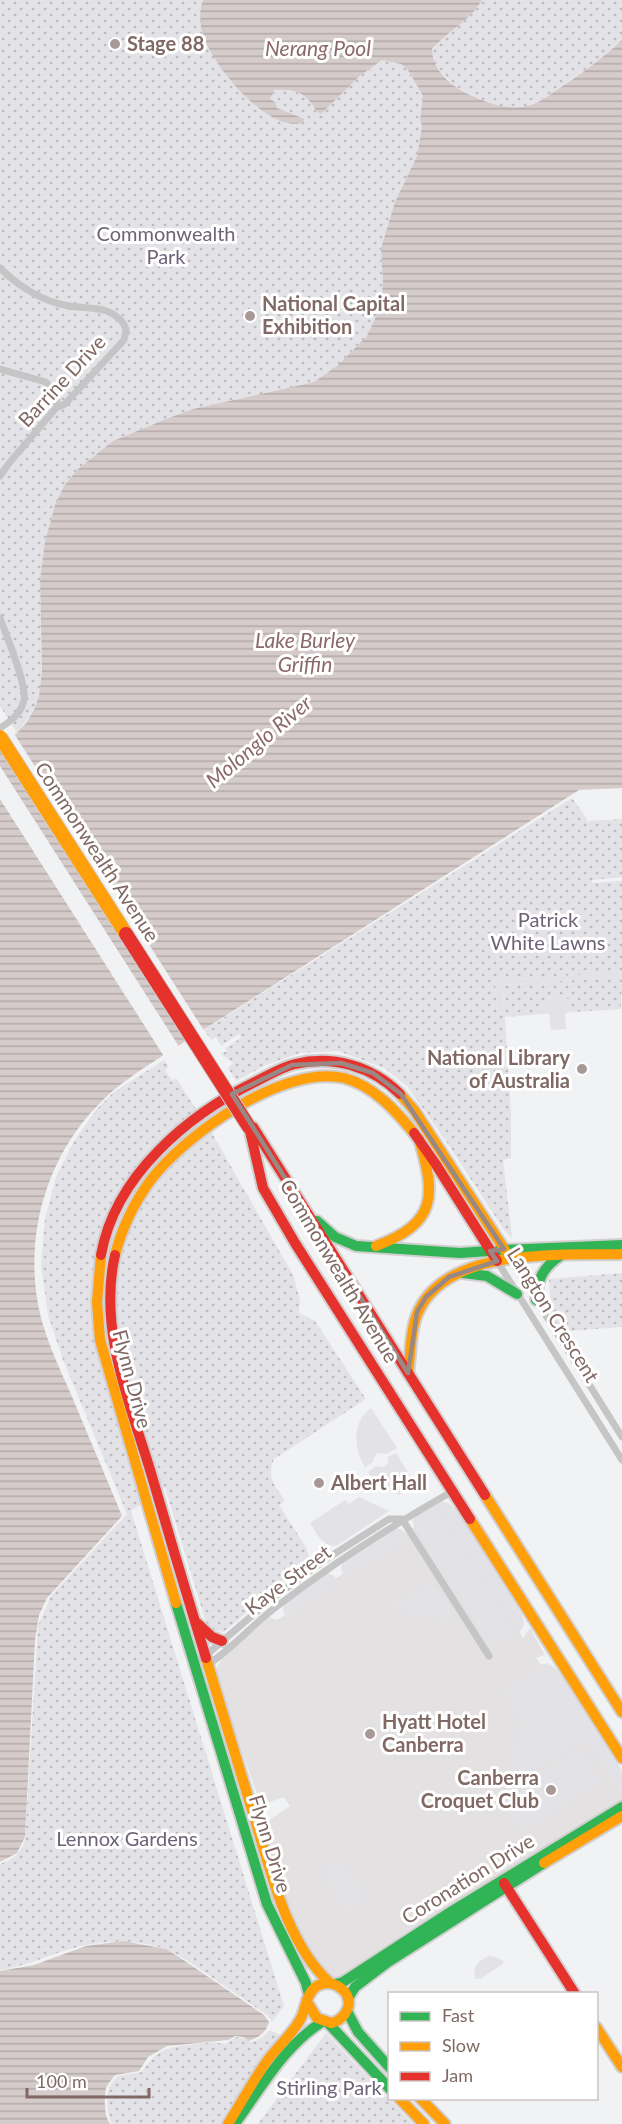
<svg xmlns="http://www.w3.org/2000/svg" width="622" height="2124" viewBox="0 0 622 2124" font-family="Lato,sans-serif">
	<defs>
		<pattern id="park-dots" width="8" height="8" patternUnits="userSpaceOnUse" patternTransform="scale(1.5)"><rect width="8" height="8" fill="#e3e2e7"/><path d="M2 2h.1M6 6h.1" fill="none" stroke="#bdbbbf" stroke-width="1.8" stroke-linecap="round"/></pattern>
		<pattern id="water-rules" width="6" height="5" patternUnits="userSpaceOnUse" patternTransform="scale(1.5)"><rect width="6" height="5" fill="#d5cbcb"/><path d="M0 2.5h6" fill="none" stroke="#b2a9a8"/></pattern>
	</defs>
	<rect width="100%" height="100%" fill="#f1f2f3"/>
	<!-- built -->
	<path fill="#e4e1e3" d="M442 1502 449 1503 457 1511 522 1615 524 1624 520 1632 523 1638 530 1628 545 1655 536 1658 540 1664 551 1665 558 1672 622 1771V1801L380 1950 345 1975 339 1978H331L327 1976 316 1961 295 1921 279 1880 265 1835 268 1821 290 1806 284 1797 270 1802 263 1800 257 1794 229 1715 217 1676V1668L223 1656 269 1617 277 1620 285 1615 283 1610 284 1604 332 1575 336 1578 343 1574 341 1566 391 1531 400 1529 406 1533 414 1527 413 1521 416 1515Z"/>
	<!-- green -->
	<path fill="#e3e2e7" d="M622 972V977L503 985 504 1011H497L495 980Z
		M554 995C565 994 572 1000 573 1012L565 1013 566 1029 551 1030 549 1014H541L545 1000Z
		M371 1408 397 1448 387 1454 377 1453 374 1457 373 1462 365 1467C354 1450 351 1422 371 1408Z
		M396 1453 416 1485 399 1495C386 1491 375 1484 368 1472L376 1466 384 1467 388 1463V1457Z
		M359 1497 389 1511 336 1546C322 1546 317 1534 310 1523L345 1500 349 1504Z
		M437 1502 448 1503 457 1511 522 1615 524 1624 520 1632Z
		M432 1505 514 1632 492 1646 414 1526 413 1519Z
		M398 1528 406 1539 345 1577 341 1570 343 1562 393 1530Z
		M328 1573 332 1575 338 1582 286 1616 283 1610 286 1603Z
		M425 1586 437 1589 454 1616 450 1621 391 1608Z
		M547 1663 556 1669 565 1681 622 1771V1790H619L540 1666Z
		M537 1668 582 1739 548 1761 505 1692 534 1673 533 1671Z
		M521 1722 547 1762 508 1787Z
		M580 1749 600 1782 521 1831 501 1798Z
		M341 1860 364 1897 346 1909 322 1871Z
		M489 1956 496 1957 503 1961V1964L480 1979H476C471 1968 478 1960 489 1956Z"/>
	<!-- park -->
	<path fill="url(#park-dots)" d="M0 0H203L200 9 215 59 229 79 244 95 269 116 292 125 286 112 277 108 270 99 274 90C287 89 303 90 311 103 315 108 314 111 321 114L361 75 382 60 401 64 408 70 423 96 420 120 422 126 417 156 395 202 381 248 383 285 379 310 367 336 337 366 314 382 193 409 166 419 113 441 78 469 40 580 42 670 39 696 34 710 17 733 0 706Z
		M482 0H622V40L598 61 541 100 526 106 507 107 490 104 454 86 441 72 432 59V50C447 32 470 21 482 0Z
		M572 798 587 819 589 834 588 821 622 819V877L592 880V883L622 881V972L495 980 497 1011H504L503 985 622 977 621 1009 573 1012 568 999C559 994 552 994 545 1000L541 1014 505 1017 511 1114V1158L503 1160 512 1238 504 1230 450 1147 407 1086 384 1068 338 1051 300 1053 266 1065 236 1081 228 1068 233 1063 221 1054 227 1051 225 1048 241 1038 239 1034 221 1046 216 1037 211 1040 204 1030Z
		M164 1060 169 1067 165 1070 172 1081 176 1078 213 1135 293 1275 300 1300 299 1313 315 1321 366 1399 274 1459C266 1478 275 1485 285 1501L279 1505 307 1549 309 1559 224 1632 208 1629 165 1488 131 1511 284 2006 272 2022 267 2015 182 1957C148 1938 108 1938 70 1949 45 1956 27 1966 0 1970V1864C13 1860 21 1853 25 1840L38 1626 51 1596 127 1514 63 1360 48 1315 41 1265 45 1219 56 1177 74 1141 96 1110 114 1092Z
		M622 1273V1327L553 1332 549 1279Z
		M270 2030 283 2036 227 2124H112C107 2115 106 2098 109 2088 111 2084 115 2079 118 2076L142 2072C157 2048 169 2047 196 2044 206 2043 215 2042 225 2044L235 2037 247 2038 251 2042 262 2038Z
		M326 2033 413 2124H258Z"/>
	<!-- water -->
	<path fill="url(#water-rules)" d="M203 0H482C470 21 447 32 432 49 432 66 445 80 459 89 481 101 507 113 533 104 544 100 554 91 564 85 585 71 604 57 622 40V788L579 790 156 1060C136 1073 116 1086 99 1104 45 1158 23 1240 40 1314 47 1343 61 1371 73 1399 89 1438 106 1477 122 1516L47 1598 39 1615 35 1640 25 1837 17 1853 0 1862V745L17 733 26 723 34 710 39 696 42 670 40 580 45 542 55 505 64 486 78 469 113 441 166 419 193 409 314 382 337 366 367 336 379 310 383 285 381 248 395 202 417 156 422 126 420 120 423 96 408 70 401 64 382 60 361 75 321 114C315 111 315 108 311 103 303 90 287 89 274 90L270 99 275 102 277 108 304 119V122C269 136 210 63 202 32 200 21 199 10 203 0Z
		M123 1941 166 1949 179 1957 264 2015 269 2022C266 2033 259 2037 248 2041L244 2037 235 2036 228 2040 167 2046 148 2057 139 2071 115 2075C112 2079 108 2083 106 2088 104 2098 104 2116 110 2124H0V1971L34 1965 86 1946Z"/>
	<!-- pier -->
	<path fill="#f1f2f3" d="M13 732 205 1032 190 1042 0 741Z
		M0 766 180 1048 165 1058 0 799Z"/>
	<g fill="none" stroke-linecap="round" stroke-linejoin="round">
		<defs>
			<path id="fast" d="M317 1221 335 1237 356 1246 460 1253 490 1251
				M499 1250 622 1245
				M463 1273 487 1276 517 1294
				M536 1300C537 1280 543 1267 560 1256
				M176 1603 267 1904 306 1983 309 1995
				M335 1984 343 1982 452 1911 622 1807
				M348 1998 355 1987 388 1962 544 1863
				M347 2011 358 2032 390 2068
				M328 2023 390 2089
				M236 2122C262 2087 284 2046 322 2022"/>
			<path id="slow" d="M400 1094 414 1110 510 1258
				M376 1246C437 1223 436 1196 419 1139
				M101 1255 97 1302 100 1340 176 1603
				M115 1255C122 1228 134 1203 150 1181 185 1135 283 1064 344 1078 374 1086 395 1110 414 1133
				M408 1373C411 1353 410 1328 419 1310 450 1246 563 1256 622 1254
				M485 1495 622 1712
				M470 1519 622 1758
				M206 1658C221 1709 237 1759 252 1810 270 1867 285 1942 330 1983
				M544 1863 622 1816
				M596 2027 622 2067
				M399 2098 424 2124
				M420 2098 445 2124
				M228 2124C241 2103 253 2081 267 2061 277 2047 293 2034 301 2018 306 2008 306 1993 317 1986 325 1981 335 1983 342 1989 356 2001 346 2020 331 2023L317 2018 307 2002"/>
			<path id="jam" d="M249 1127 263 1188 295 1243 470 1519
				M253 1127 485 1495
				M414 1133 435 1163 497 1261
				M101 1255C115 1175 189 1114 257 1081 269 1075 282 1067 295 1064 333 1055 372 1066 400 1094
				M115 1255C98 1329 130 1403 151 1473 169 1535 187 1596 206 1658
				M197 1623 212 1637 222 1641
				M504 1883 575 1994"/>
		</defs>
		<!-- fast casing -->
		<use href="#fast" stroke="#d1cfcf" stroke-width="14"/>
		<!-- slow casing -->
		<use href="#slow" stroke="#d1cfcf" stroke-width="14"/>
		<!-- jam casing -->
		<use href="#jam" stroke="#d1cfcf" stroke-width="14"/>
		<!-- street -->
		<path stroke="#c6c5c5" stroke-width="7" d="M0 268C18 286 43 302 69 306 81 308 96 307 107 311 115 314 124 321 126 330L124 340 65 404 56 408 10 462 0 476
			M0 369 46 382 57 395 56 408
			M0 618C6 635 27 684 24 700 21 714 11 721 0 728
			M510 1258 622 1437
			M497 1261 622 1460
			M402 1519 489 1656
			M194 1661 205 1656 270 1600 328 1558 389 1519H402
			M206 1666C231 1650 252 1625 276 1607 332 1564 391 1526 453 1491"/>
		<!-- fast -->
		<use href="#fast" stroke="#30b455" stroke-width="10"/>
		<!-- slow -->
		<use href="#slow" stroke="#ff9f0a" stroke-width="10"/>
		<!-- jam -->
		<use href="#jam" stroke="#e5322d" stroke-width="10"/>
		<defs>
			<path id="slow-bridge" d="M0 737 126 934"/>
			<path id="jam-bridge" d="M126 934 249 1127"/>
		</defs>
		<!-- slow-bridge casing -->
		<use href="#slow-bridge" stroke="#d0cfcf" stroke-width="16" stroke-linecap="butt"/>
		<!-- jam-bridge casing -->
		<use href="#jam-bridge" stroke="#d0cfcf" stroke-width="16" stroke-linecap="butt"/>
		<!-- slow-bridge -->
		<use href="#slow-bridge" stroke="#ff9f0a" stroke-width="14"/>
		<!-- jam-bridge -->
		<use href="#jam-bridge" stroke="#e5322d" stroke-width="14"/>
	</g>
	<!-- marked area -->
	<path fill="none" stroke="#9a8884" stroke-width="4.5" stroke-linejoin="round" d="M341 1063 373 1073 401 1094 504 1249 490 1251 497 1261 449 1277 426 1297 417 1312 408 1373 232 1094 292 1065Z"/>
	<!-- markers -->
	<g fill="#a89996" stroke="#fff" stroke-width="2">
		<circle cx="115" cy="44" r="6"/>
		<circle cx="250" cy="316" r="6"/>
		<circle cx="582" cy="1069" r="6"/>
		<circle cx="319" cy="1483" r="6"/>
		<circle cx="370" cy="1734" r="6"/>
		<circle cx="551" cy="1790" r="6"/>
	</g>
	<g text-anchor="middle" stroke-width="6" stroke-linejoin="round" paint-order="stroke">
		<!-- poi labels -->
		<g font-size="20" font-weight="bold" fill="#806964" stroke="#fff" text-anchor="start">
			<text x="127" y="51">Stage 88</text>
			<text x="262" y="311">National Capital<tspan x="262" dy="23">Exhibition</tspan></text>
			<text x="570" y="1065" text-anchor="end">National Library<tspan x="570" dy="23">of Australia</tspan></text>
			<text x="331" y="1490">Albert Hall</text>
			<text x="382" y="1729">Hyatt Hotel<tspan x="382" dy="23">Canberra</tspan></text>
			<text x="539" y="1785" text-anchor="end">Canberra<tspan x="539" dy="23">Croquet Club</tspan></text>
		</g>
		<!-- park labels -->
		<g font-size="20" fill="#6e6278" stroke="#fff">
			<text x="166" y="241">Commonwealth<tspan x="166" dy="23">Park</tspan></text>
			<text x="548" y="927">Patrick<tspan x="548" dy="23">White Lawns</tspan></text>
			<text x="127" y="1846">Lennox Gardens</text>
			<text x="329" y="2095">Stirling Park</text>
		</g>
		<!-- street labels -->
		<g font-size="20" fill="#806964" stroke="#fff">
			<text transform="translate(62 381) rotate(-47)" y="7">Barrine Drive</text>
			<text transform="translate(97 852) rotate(57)" y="7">Commonwealth Avenue</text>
			<text transform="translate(339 1271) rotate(59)" y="7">Commonwealth Avenue</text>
			<text transform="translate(553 1315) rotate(58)" y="7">Langton Crescent</text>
			<text transform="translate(132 1379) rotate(75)" y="7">Flynn Drive</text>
			<text transform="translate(288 1580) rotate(-37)" y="7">Kaye Street</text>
			<text transform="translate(270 1844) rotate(73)" y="7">Flynn Drive</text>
			<text transform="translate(468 1879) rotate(-32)" y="7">Coronation Drive</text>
		</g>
		<!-- water labels -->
		<g font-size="21" font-style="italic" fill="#8b6969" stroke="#fff">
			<text x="318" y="56">Nerang Pool</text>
			<text x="305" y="648">Lake Burley<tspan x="305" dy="24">Griffin</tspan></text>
			<text transform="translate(259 742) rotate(-40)" y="7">Molonglo River</text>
		</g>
	</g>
	<!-- legend -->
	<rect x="388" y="1992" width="210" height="108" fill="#ffffff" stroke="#ccc3c1" stroke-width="1.5"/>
	<rect x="400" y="2012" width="30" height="9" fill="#30b455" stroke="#ccc3c1" stroke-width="1.5"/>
	<text x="442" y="2022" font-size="18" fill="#806964">Fast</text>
	<rect x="400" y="2042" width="30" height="9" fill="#ff9f0a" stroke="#ccc3c1" stroke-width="1.5"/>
	<text x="442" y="2052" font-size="18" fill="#806964">Slow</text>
	<rect x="400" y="2072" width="30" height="9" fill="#e5322d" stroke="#ccc3c1" stroke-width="1.5"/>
	<text x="442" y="2082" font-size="18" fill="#806964">Jam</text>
	<!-- scale -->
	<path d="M27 2088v9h122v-9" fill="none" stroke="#806964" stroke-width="3"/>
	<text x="36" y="2088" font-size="18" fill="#806964" stroke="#ffffff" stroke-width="4.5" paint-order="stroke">100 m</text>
</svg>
